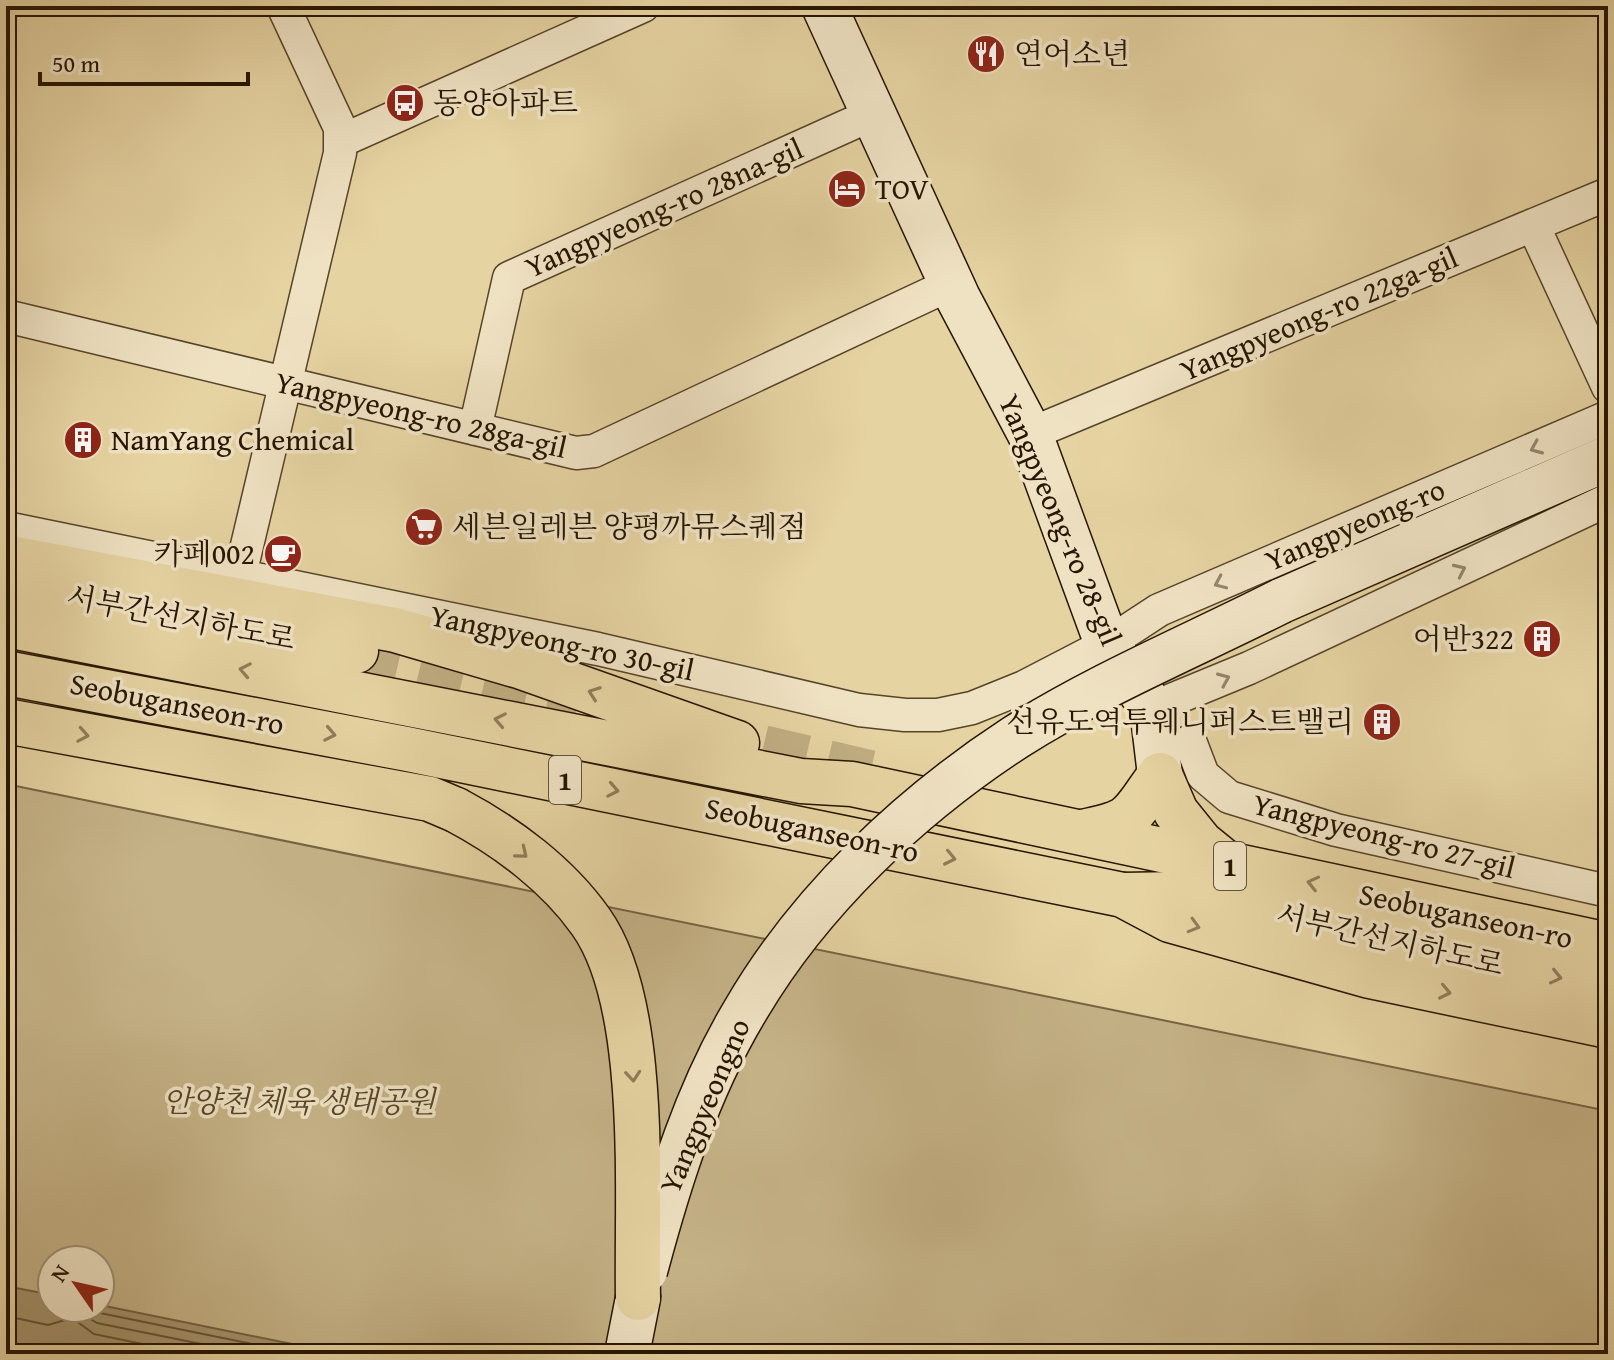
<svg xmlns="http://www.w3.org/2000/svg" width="1614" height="1360" viewBox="0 0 1614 1360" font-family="'Gentium Book Plus','Noto Serif KR',serif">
	<rect width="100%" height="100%" fill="#e6d3a2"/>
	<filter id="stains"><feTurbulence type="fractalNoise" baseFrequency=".0025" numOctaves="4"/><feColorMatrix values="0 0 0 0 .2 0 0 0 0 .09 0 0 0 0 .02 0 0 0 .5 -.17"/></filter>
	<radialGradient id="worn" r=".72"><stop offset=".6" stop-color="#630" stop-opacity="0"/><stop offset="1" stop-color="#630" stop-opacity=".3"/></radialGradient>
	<!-- green -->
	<path fill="#c5b387" stroke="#766444" stroke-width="2" fill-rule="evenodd" d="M6 784 1608 1111V1354H6ZM52 1260H100V1308H52Z"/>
	<!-- water -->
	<path fill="#a5926b" stroke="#726041" stroke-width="2" d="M6 1286 52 1295V1308H100V1305L341 1354H6Z"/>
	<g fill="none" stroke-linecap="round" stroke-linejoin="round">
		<!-- shore -->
		<path stroke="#665436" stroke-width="2" d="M83 1308 87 1317 97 1323 251 1354
			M93 1308 100 1313 301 1354
			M6 1316 48 1325 72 1318 94 1334 191 1354"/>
		<!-- highway-tunnel -->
		<path stroke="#c0ad82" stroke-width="44" stroke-dasharray="44 22" stroke-linecap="butt" d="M356 651 578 703
			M699 732 878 774"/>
		<defs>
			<path id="street" d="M341 141 643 6
				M1533 225 1608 387
				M6 316 576 453 594 451 951 284
				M475 429 509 278 873 114
				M1030 434 1608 194
				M6 528 598 649 859 710 905 715H938L972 708 1024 687 1107 644 1159 610 1608 417
				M240 575 340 153V128L283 6
				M1152 708 1249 668 1608 500
				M1190 741 1203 775 1229 797 1336 830 1608 891"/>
			<path id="secondary" d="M824 6 958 298 1030 434 1107 644 1152 708 1160 775
				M1281 601 1608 458
				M627 1354 638 1298"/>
			<path id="primary" d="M6 557 395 630 522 667 737 743
				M6 625 801 781 852 784 1608 945
				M6 673 407 749 1123 895 1170 920 1370 976 1608 1026
				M6 721 430 799 456 810
				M1082 832C1136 821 1128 818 1160 775L1176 812 1201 843 1228 865"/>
			<path id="highway" d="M6 586 356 651
				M1123 895 1181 894 1608 989"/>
		</defs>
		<!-- street casing -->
		<use href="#street" stroke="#564429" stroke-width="35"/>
		<!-- secondary casing -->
		<use href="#secondary" stroke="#261501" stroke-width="47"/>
		<!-- primary casing -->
		<use href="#primary" stroke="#261501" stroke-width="47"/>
		<!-- highway casing -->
		<use href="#highway" stroke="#261501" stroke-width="47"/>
		<!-- street -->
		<use href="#street" stroke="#efe2c3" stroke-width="32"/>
		<!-- secondary -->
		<use href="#secondary" stroke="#efe2c3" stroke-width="44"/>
		<!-- primary -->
		<use href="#primary" stroke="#e6d3a2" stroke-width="44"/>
		<!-- highway -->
		<use href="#highway" stroke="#e6d3a2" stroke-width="44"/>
		<defs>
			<path id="secondary-bridge" d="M645 1271C669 1181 697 1091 745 1011 809 901 910 806 1016 737 1098 685 1194 645 1281 601"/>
			<path id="primary-bridge" d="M456 810C507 837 558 875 591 922 650 1005 636 1197 638 1298"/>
		</defs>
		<!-- secondary-bridge casing -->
		<use href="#secondary-bridge" stroke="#261501" stroke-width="47" stroke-linecap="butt"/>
		<!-- primary-bridge casing -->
		<use href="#primary-bridge" stroke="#261501" stroke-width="47" stroke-linecap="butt"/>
		<!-- secondary-bridge -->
		<use href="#secondary-bridge" stroke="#efe2c3" stroke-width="44"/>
		<!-- primary-bridge -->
		<use href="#primary-bridge" stroke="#e6d3a2" stroke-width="44"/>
	</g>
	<!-- one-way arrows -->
	<defs><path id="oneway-chevron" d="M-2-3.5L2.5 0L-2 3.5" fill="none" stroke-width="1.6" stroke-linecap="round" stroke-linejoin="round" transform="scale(2)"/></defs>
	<g stroke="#95866c">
		<use href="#oneway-chevron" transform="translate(1536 448) rotate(157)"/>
		<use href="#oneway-chevron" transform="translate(1460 570) rotate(-25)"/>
		<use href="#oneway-chevron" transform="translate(1220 583) rotate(156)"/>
		<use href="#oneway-chevron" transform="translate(1224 679) rotate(-23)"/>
	</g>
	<g stroke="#907e5a">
		<use href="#oneway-chevron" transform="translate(245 670) rotate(-169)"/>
		<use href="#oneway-chevron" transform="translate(594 693) rotate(-160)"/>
		<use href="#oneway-chevron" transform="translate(500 720) rotate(-169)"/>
		<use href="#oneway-chevron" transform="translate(330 734) rotate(11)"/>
		<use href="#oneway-chevron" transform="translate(83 735) rotate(10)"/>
		<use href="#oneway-chevron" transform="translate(613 790) rotate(11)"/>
		<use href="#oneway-chevron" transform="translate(522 853) rotate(39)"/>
		<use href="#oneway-chevron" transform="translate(950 858) rotate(12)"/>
		<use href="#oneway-chevron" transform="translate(1313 883) rotate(-167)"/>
		<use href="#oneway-chevron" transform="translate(1194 926) rotate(16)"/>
		<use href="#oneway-chevron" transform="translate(1556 977) rotate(13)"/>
		<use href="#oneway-chevron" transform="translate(1445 992) rotate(12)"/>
		<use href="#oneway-chevron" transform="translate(633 1076) rotate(85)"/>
	</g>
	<!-- icons -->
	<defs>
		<symbol id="restaurant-disc" viewBox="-11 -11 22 22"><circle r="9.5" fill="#8f2418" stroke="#efe2c3"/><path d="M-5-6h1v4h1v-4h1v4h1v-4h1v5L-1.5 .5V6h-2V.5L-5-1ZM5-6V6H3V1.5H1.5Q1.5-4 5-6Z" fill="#fff"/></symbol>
		<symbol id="bus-disc" viewBox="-11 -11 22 22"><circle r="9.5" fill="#8f2418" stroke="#efe2c3"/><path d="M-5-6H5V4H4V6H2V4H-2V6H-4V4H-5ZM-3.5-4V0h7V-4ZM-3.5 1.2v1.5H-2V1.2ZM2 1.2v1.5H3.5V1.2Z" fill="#fff"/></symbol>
		<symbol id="hotel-disc" viewBox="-11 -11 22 22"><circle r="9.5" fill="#8f2418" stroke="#efe2c3"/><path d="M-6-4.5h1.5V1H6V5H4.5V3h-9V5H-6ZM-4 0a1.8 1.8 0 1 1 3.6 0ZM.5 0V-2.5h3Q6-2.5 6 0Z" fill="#fff"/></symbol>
		<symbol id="building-disc" viewBox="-11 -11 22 22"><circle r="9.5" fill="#8f2418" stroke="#efe2c3"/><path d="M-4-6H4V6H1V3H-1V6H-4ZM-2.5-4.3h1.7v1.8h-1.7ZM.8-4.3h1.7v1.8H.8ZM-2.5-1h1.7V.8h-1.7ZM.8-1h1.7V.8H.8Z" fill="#fff"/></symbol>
		<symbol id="supermarket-disc" viewBox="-11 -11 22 22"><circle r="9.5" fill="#8f2418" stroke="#efe2c3"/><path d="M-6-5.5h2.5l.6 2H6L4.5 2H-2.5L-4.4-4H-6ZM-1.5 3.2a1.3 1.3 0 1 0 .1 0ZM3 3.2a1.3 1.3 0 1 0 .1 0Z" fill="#fff"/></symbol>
		<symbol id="cafe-disc" viewBox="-11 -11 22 22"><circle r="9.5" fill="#8f2418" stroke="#efe2c3"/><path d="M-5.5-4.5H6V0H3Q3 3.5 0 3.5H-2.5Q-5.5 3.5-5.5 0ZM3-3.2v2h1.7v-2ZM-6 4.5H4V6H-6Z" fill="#fff"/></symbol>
	</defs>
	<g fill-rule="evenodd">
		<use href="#restaurant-disc" x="964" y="32" width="44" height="44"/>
		<use href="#bus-disc" x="383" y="81" width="44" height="44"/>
		<use href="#hotel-disc" x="825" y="167" width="44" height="44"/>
		<use href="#building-disc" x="61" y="418" width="44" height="44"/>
		<use href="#supermarket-disc" x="402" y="505" width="44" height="44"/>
		<use href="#cafe-disc" x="261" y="532" width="44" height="44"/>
		<use href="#building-disc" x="1520" y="617" width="44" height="44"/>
		<use href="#building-disc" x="1360" y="700" width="44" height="44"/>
	</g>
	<g text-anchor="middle" stroke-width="7" stroke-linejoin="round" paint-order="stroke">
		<!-- shield labels -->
		<g fill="#efe2c3" stroke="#62523b" stroke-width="2">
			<rect x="549" y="756" width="32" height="48" rx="6"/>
			<rect x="1214" y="842" width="32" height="48" rx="6"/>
		</g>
		<g font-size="28" font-weight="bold" fill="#261501">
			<text x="565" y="790">1</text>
			<text x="1230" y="876">1</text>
		</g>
		<!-- poi labels -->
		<g font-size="30" fill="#261501" stroke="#efe2c3" text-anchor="start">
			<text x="1014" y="64">연어소년</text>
			<text x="433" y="113">동양아파트</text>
			<text x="875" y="199">TOV</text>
			<text x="111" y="450">NamYang Chemical</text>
			<text x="452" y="537">세븐일레븐 양평까뮤스퀘점</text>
			<text x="255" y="564" text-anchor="end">카페002</text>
			<text x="1514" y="649" text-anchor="end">어반322</text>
			<text x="1354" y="732" text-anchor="end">선유도역투웨니퍼스트밸리</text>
		</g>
		<!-- street labels -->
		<g font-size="30" fill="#261501" stroke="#efe2c3">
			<text transform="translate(664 208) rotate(-24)" y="10">Yangpyeong-ro 28na-gil</text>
			<text transform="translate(1319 314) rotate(-23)" y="10">Yangpyeong-ro 22ga-gil</text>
			<text transform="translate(421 415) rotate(13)" y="10">Yangpyeong-ro 28ga-gil</text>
			<text transform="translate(1060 520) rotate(67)" y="10">Yangpyeong-ro 28-gil</text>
			<text transform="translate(1355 525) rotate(-23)" y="10">Yangpyeong-ro</text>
			<text transform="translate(181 618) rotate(11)" y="10">서부간선지하도로</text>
			<text transform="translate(562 643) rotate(12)" y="10">Yangpyeong-ro 30-gil</text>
			<text transform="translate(177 704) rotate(11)" y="10">Seobuganseon-ro</text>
			<text transform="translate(812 830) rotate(12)" y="10">Seobuganseon-ro</text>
			<text transform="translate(1384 836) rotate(14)" y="10">Yangpyeong-ro 27-gil</text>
			<text transform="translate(1466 916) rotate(12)" y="10">Seobuganseon-ro</text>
			<text transform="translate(1390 940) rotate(13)" y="10">서부간선지하도로</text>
			<text transform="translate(705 1106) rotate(-67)" y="10">Yangpyeongno</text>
		</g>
		<!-- park labels -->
		<g font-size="30" font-style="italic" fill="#564429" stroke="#efe2c3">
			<text x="299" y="1112">안양천 체육 생태공원</text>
		</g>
	</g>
	<!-- margin -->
	<rect width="1614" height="1360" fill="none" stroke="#e6d3a2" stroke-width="32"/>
	<rect x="8" y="8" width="1598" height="1344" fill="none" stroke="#261501" stroke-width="4"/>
	<rect x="16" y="16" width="1582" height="1328" fill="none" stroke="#261501" stroke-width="2"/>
	<!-- north arrow -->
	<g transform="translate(76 1284) rotate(304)"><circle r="38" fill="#efe2c3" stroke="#9f9075" stroke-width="2"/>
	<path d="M0-6L14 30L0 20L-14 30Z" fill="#8f2418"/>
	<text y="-12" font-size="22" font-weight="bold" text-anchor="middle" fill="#261501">N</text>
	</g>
	<!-- scale -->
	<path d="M40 72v12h208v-12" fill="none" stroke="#261501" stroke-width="4"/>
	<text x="52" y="72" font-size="24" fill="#261501" stroke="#efe2c3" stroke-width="6" paint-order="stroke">50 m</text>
	<rect width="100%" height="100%" filter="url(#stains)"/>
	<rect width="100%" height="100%" fill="url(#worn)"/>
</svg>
